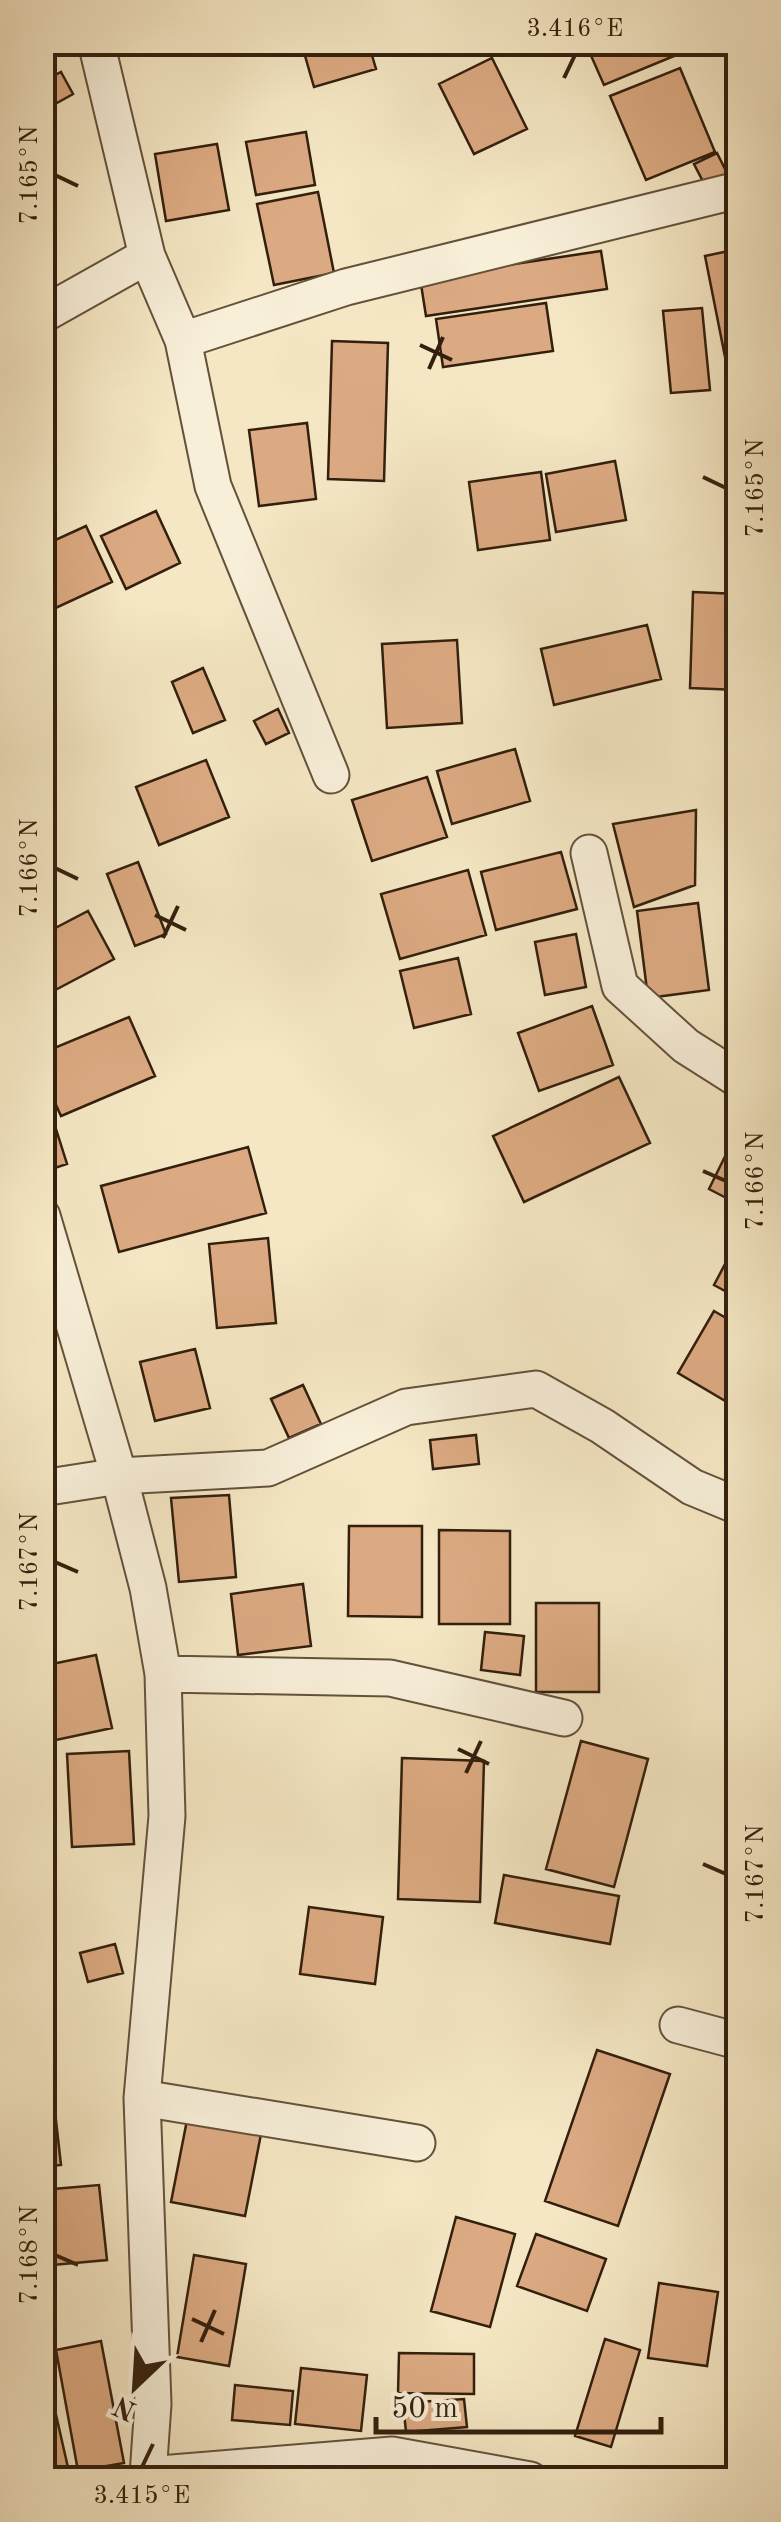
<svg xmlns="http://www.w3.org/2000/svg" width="781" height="2522" viewBox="0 0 781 2522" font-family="'Old Standard TT',serif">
	<rect width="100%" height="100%" fill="#f5e7c4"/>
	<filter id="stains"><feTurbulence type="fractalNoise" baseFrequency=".002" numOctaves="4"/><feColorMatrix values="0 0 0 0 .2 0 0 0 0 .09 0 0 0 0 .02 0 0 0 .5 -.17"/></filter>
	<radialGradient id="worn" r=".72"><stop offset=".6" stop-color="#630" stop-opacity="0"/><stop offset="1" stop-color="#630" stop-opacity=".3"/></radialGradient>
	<!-- building -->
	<path fill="#dcaa82" stroke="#331f0d" stroke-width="2.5" d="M301 42H368L376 69 314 87Z
		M585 42H668L674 56 604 85Z
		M492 58 527 129 474 154 439 84Z
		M680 68 715 152 646 180 610 96Z
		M61 72 73 94 46 109 42 82Z
		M306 132 315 185 256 195 246 142Z
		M217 144 229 210 166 221 155 154Z
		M717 153 732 183 710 195 694 164Z
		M318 192 334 273 274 285 257 204Z
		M738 249V391L732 392 705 256Z
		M601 251 607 289 426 316 420 278Z
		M546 303 553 351 443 367 436 319Z
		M702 308 710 390 671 393 663 311Z
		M332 341 388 343 384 481 328 479Z
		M307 423 316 499 259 506 249 430Z
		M615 461 626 520 556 532 546 474Z
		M541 472 550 540 478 550 469 482Z
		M156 511 180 563 126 589 101 536Z
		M86 526 112 582 49 611 42 596V546Z
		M693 592 738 594V690L690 688Z
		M647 625 661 679 554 705 541 649Z
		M42 637 55 658 42 665Z
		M457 640 462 723 387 728 382 644Z
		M203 668 225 720 193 733 172 682Z
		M278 709 289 733 266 744 254 721Z
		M515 749 530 801 452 824 437 771Z
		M206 760 229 817 159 845 136 787Z
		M427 777 447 837 372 861 352 800Z
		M696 810 695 885 634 907 613 824Z
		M561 852 577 909 496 930 481 872Z
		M138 862 166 934 135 946 107 874Z
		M468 870 486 935 400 959 381 894Z
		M698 903 709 990 648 998 637 911Z
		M88 911 114 959 42 997V935Z
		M576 934 586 987 545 995 535 942Z
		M458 958 471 1014 414 1028 400 971Z
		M592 1006 613 1065 539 1091 518 1033Z
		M129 1017 155 1076 61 1116 42 1074V1053Z
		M619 1077 650 1143 524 1202 493 1136Z
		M56 1129 67 1164 52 1169 42 1134Z
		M738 1130V1204L709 1189Z
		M248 1147 266 1213 119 1252 101 1186Z
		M268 1238 276 1323 217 1328 209 1244Z
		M734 1247 738 1249V1298L714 1285Z
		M714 1311 738 1325V1382L727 1402 678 1373Z
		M195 1349 210 1408 155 1421 140 1362Z
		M303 1385 321 1424 289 1438 271 1399Z
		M476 1435 479 1464 433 1469 430 1440Z
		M229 1495 236 1577 179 1582 171 1498Z
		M349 1526H422V1617L348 1616Z
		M439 1530 510 1531V1624H439Z
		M303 1584 311 1646 238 1655 231 1594Z
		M536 1603H599V1692H536Z
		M485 1632 524 1636 520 1675 481 1670Z
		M96 1655 112 1728 42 1743V1666Z
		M581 1741 648 1759 614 1887 546 1869Z
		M129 1751 134 1844 72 1847 67 1754Z
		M402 1758 484 1761 480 1902 398 1899Z
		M504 1875 619 1896 610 1944 495 1923Z
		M309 1907 383 1917 375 1984 300 1974Z
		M115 1944 123 1973 88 1982 80 1953Z
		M597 2050 670 2074 618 2226 545 2201Z
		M53 2094 61 2165 42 2167V2096Z
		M188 2115 262 2129 245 2216 171 2202Z
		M99 2185 107 2260 42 2266V2190Z
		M456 2217 515 2234 490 2327 431 2311Z
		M536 2234 606 2259 587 2311 517 2286Z
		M738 2244V2289L728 2286Z
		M194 2255 246 2264 229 2366 177 2357Z
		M659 2283 718 2292 707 2366 648 2358Z
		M605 2339 640 2350 611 2447 575 2436Z
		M101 2341 124 2463 78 2471 56 2350Z
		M42 2353 69 2472 42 2477Z
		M399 2353 474 2354V2394L398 2393Z
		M301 2368 367 2375 361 2431 295 2424Z
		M235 2385 293 2391 290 2425 232 2420Z
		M464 2399 467 2427 406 2432 403 2403Z"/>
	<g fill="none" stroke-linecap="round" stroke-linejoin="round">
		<defs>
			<path id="minor" d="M96 42 147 256 183 340 213 486 331 775
				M42 315 147 256
				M183 340 346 287 738 190
				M589 853 620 986 686 1046 738 1079
				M42 1216 119 1476 148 1588 163 1674 167 1816 142 2098 153 2404 148 2475
				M42 1488 119 1476 268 1468 406 1407 536 1389 602 1426 692 1487 738 1506
				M163 1674 390 1678 564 1718
				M678 2025 738 2041
				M142 2098 417 2143
				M141 2480 148 2475 392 2455 530 2480"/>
		</defs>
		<!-- minor casing -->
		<use href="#minor" stroke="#64513b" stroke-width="39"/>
		<!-- minor -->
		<use href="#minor" stroke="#f8efd9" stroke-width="35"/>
	</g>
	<!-- ticks -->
	<path fill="none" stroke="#331f0d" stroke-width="4" d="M564 78 575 55M55 175 78 186M420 345 452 360M429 369 443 337M703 477 726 488M55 868 78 879M155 915 186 930M163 938 178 906M703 1171 726 1181M55 1562 78 1572M458 1749 489 1764M466 1773 481 1741M703 1864 726 1874M55 2255 78 2265M192 2319 224 2334M201 2342 215 2310M142 2467 153 2444"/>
	<!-- margin -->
	<rect width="781" height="2522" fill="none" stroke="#f5e7c4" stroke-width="110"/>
	<!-- north arrow -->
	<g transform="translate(135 2387) rotate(205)" stroke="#f8efd9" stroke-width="8" paint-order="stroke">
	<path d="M0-8L18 38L0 25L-18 38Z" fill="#331f0d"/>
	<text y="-15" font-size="28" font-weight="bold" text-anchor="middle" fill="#331f0d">N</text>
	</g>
	<!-- scale -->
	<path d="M376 2417v15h285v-15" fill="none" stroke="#331f0d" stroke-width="5"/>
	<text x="391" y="2417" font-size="30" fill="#331f0d" stroke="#f8efd9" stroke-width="8" paint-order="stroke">50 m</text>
	<rect x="55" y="55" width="671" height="2412" fill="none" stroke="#331f0d" stroke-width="4"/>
	<g font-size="25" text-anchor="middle" fill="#331f0d">
		<text x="575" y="36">3.416°E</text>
		<text transform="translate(28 175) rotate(-90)" y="9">7.165°N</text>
		<text transform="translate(754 488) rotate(-90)" y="9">7.165°N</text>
		<text transform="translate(28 868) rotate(-90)" y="9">7.166°N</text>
		<text transform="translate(754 1181) rotate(-90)" y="9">7.166°N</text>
		<text transform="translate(28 1562) rotate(-90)" y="9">7.167°N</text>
		<text transform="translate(754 1874) rotate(-90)" y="9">7.167°N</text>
		<text transform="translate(28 2255) rotate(-90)" y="9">7.168°N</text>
		<text x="142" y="2503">3.415°E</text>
	</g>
	<rect width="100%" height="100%" filter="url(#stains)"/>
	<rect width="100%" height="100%" fill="url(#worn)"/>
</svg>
